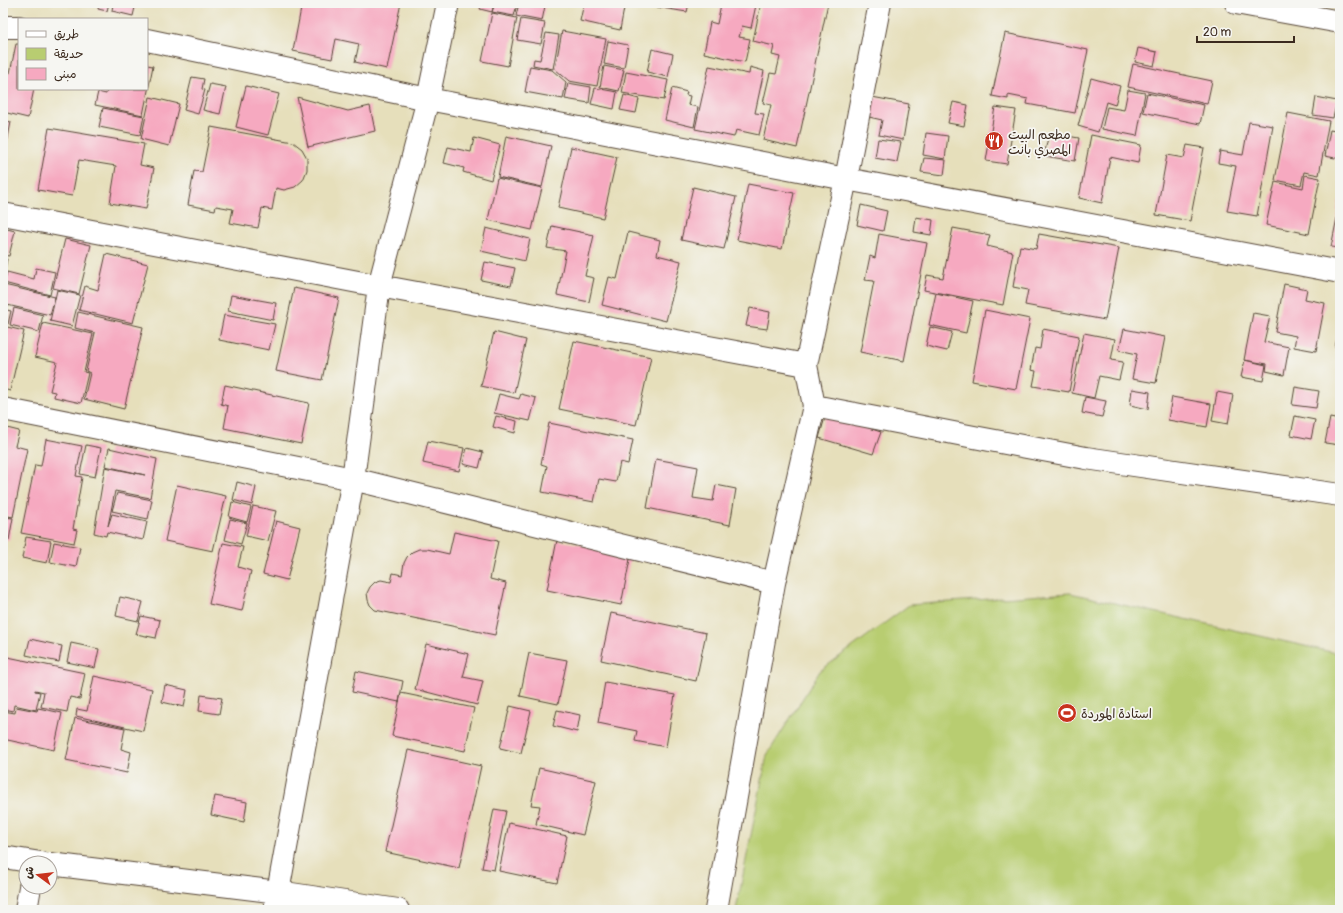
<svg xmlns="http://www.w3.org/2000/svg" width="1343" height="913" viewBox="0 0 1343 913" font-family="Pangolin,'Playpen Sans Arabic',sans-serif">
	<rect width="100%" height="100%" fill="#f6f6f2"/>
	<filter id="ink" filterUnits="userSpaceOnUse"><feTurbulence type="fractalNoise" baseFrequency=".025" numOctaves="2"/><feDisplacementMap in="SourceGraphic" scale="8" xChannelSelector="R" yChannelSelector="G"/><feConvolveMatrix kernelMatrix="1 2 1 2 8 2 1 2 1" color-interpolation-filters="sRGB"/></filter>
	<filter id="wash" filterUnits="userSpaceOnUse"><feTurbulence type="fractalNoise" baseFrequency=".012" numOctaves="4" result="noise"/><feDisplacementMap in="SourceGraphic" scale="16" xChannelSelector="R" yChannelSelector="G"/><feGaussianBlur stdDeviation="0.9" result="paint"/><feColorMatrix in="noise" values="0 0 0 0 0 0 0 0 0 0 0 0 0 0 0 0 0 1.4 0 .05"/><feComposite in="paint" operator="in"/></filter>
	<g filter="url(#wash)">
		<rect width="100%" height="100%" fill="#e6dfbb"/>
		<!-- green -->
		<path fill="#b8cd71" stroke="#7a7c48" d="M1070 593 1340 654V910H736L767 755 820 671 909 605Z"/>
		<g id="blocks">
			<!-- building -->
			<path fill="#f6a9c0" d="M99 3H109L107 11 98 9Z
				M113 3H136L133 16 112 11Z
				M302 3H401L387 69 355 62 359 44 336 39 332 59 293 51Z
				M482 3H494L492 12 480 9Z
				M495 3 517 4 514 16 492 12Z
				M519 3H529L545 6 542 21 516 16Z
				M584 3H625L620 30 580 21Z
				M657 3H689L687 12 656 7Z
				M718 3H746L756 5 751 28 742 26 739 37 750 39 745 62 704 53 710 22 717 24 721 4Z
				M761 3H828L797 148 763 140 771 105 763 103 770 73 776 74 780 57 772 55 774 46 753 41Z
				M492 13 517 18 508 66 482 61Z
				M521 19 545 23 541 44 517 40Z
				M562 31 606 39 597 86 569 81 555 69Z
				M546 33 559 35 553 69 533 65 534 59 540 60Z
				M1005 33 1088 50 1075 113 1027 104 1028 99 1008 95V99L992 96Z
				M608 41 628 45 624 68 604 64Z
				M16 44H19V89H34L28 118 3 112V72L10 73Z
				M1138 48 1157 52 1154 66 1135 62Z
				M652 49 673 54 668 77 647 72Z
				M1133 64 1212 81 1207 104 1128 87Z
				M147 65 153 66 143 115 95 105 98 92 106 94 107 89H147Z
				M530 66 552 70 566 82 563 99 525 92Z
				M604 66 624 70 619 91 600 87Z
				M709 66 749 74 750 67 764 71 755 113 764 114 759 135 736 130 734 137 695 129Z
				M626 72 668 80 664 100 622 93Z
				M192 77 204 79 202 89 205 90 198 114 184 110Z
				M1091 78 1120 86 1115 105 1106 102 1098 132 1078 126Z
				M568 83 591 87 589 103 565 99Z
				M210 84 226 87 220 114 203 110Z
				M246 86 279 94 268 135 236 127Z
				M595 88 617 92 614 109 591 104Z
				M672 88 687 92 686 95 690 96 688 105 698 107 694 127 665 120Z
				M1128 90 1145 93 1137 136 1102 129 1107 107 1124 110Z
				M1147 93 1204 105 1200 124 1143 112Z
				M624 95 639 99 636 113 620 110Z
				M150 97 179 104 169 146 141 139Z
				M297 97 348 111 370 106 375 131 308 147Z
				M872 97 909 104 903 140 879 135 882 120 869 117Z
				M1316 97 1337 101 1333 118 1313 115Z
				M953 102 968 105 964 126 948 123Z
				M995 107 1016 110 1007 164 986 161Z
				M103 108 144 116 140 135 99 127Z
				M1288 113 1329 121 1319 175 1304 172 1301 185 1275 180Z
				M3 120 11 122 4 159H3Z
				M1249 122 1273 126 1257 216 1227 211 1236 166 1218 163 1220 151 1243 155Z
				M211 127 293 142 302 149 307 158V170L303 180 295 187 284 190 276 188 272 210 262 208 258 228 230 223 233 209 216 206 215 210 188 205 194 171 202 172Z
				M49 128 144 144 140 165 154 168 146 209 110 203 116 166 79 160 72 196 38 190Z
				M1330 130 1340 132V159L1325 156Z
				M926 133 948 136 945 159 923 155Z
				M1049 133 1079 138 1075 161 1044 156Z
				M1091 135 1141 145 1138 163 1110 157 1102 203 1079 198Z
				M506 136 551 146 542 187 498 177Z
				M474 138 500 145 491 180 463 172 464 168 444 163 448 147 471 152Z
				M878 139 901 142 897 162 875 158Z
				M1187 145 1204 148 1190 221 1156 215 1167 155 1184 158Z
				M571 147 617 157 603 218 558 208Z
				M924 158 946 160 944 175 921 172Z
				M1305 175 1320 178 1309 234 1266 225 1275 182 1303 188Z
				M497 178 542 188 532 230 488 220Z
				M748 184 794 193 782 249 737 240Z
				M693 187 736 197 724 249 681 240Z
				M1339 200H1340V211H1337Z
				M861 205 887 211 883 231 857 225Z
				M1338 213 1340 214V248L1331 247Z
				M916 217 933 220 931 235 914 232Z
				M552 226 594 235 585 276 594 278 589 302 557 295 566 251 547 248Z
				M3 228 15 231 9 256 3 255Z
				M486 228 530 239 525 261 481 251Z
				M953 228 990 235 987 246 1013 252 1003 305 924 290 927 275 943 278Z
				M628 232 660 240 657 255 681 261 666 321 602 305 609 277 617 279Z
				M879 234 927 243 904 361 860 352 874 281 865 280 870 256 875 258Z
				M1039 234 1119 248 1105 320 1025 305 1028 290 1013 287 1020 246 1036 249Z
				M65 239 91 245 79 294 53 288Z
				M106 254 148 264 133 323 79 310 85 286 98 290Z
				M3 258 7 259 4 275H3Z
				M485 262 515 268 511 286 481 280Z
				M36 268 55 272 50 295 4 283 7 272 34 279Z
				M1284 284 1307 289 1305 299 1325 303 1316 351 1294 347 1296 336 1275 332Z
				M4 285 55 297 50 315 3 304Z
				M294 288 339 298 322 380 276 371Z
				M57 290 80 295 72 326 50 321Z
				M936 293 973 301 966 333 929 325Z
				M231 295 276 303 273 320 228 311Z
				M14 308 43 315 39 332 10 325Z
				M750 308 770 312 767 329 746 326Z
				M3 309 11 311 8 324 3 323Z
				M985 310 1030 319 1016 389 972 381Z
				M78 312 143 327 124 409 84 399 90 373 86 371 95 333 75 328Z
				M1253 313 1270 316 1264 342 1289 347 1284 375 1266 371 1267 364 1244 360Z
				M224 315 275 324 269 350 219 340Z
				M43 323 93 334 84 372 88 373 81 403 54 397 55 392 50 391 57 362 35 357Z
				M3 326 24 331 10 391 3 389Z
				M930 327 952 332 947 351 926 346Z
				M1043 329 1079 336 1069 392 1033 386 1036 371 1031 370 1035 348 1040 349Z
				M1124 329 1165 337 1156 383 1132 379 1137 354 1119 350Z
				M1339 329H1340V348L1335 347Z
				M494 332 526 340 514 393 481 386Z
				M1084 333 1115 339 1111 360 1123 362 1119 380 1099 376 1094 398 1072 393Z
				M574 341 651 357 636 425 559 409Z
				M1245 360 1266 365 1263 381 1241 377Z
				M225 385 309 403 301 444 224 428 228 406 221 404Z
				M1295 387 1319 391 1316 408 1292 405Z
				M1132 389 1150 392 1148 409 1130 405Z
				M1217 392 1233 395 1228 424 1212 421Z
				M499 394 519 399 521 394 536 398 530 421 494 413Z
				M1085 397 1106 401 1102 417 1082 413Z
				M1172 397 1211 404 1207 427 1168 420Z
				M826 414 881 432 873 454 819 438Z
				M496 416 517 421 515 433 493 427Z
				M1295 416 1315 420 1311 439 1291 435Z
				M1330 418 1340 420V445L1325 443Z
				M549 423 633 440 628 464 620 462 616 482 599 479 594 502 542 492 547 466 541 464Z
				M3 427 19 431 15 446 27 449 13 517 3 515Z
				M46 439 82 446 76 476 82 477 73 529 77 530 74 543 21 533 35 465 41 466Z
				M428 441 464 448 459 471 423 463Z
				M86 445 101 448 95 477 80 474Z
				M109 448 157 459 150 498 115 491 108 526 112 514 147 522 143 540 107 532 106 536 94 533 105 467 145 475 105 466Z
				M467 448 483 452 479 468 463 464Z
				M656 459 698 467 693 498 713 501 716 485 736 489 730 525 647 508Z
				M237 482 256 487 252 505 233 500Z
				M177 485 226 496 213 551 165 541Z
				M117 493 152 500 148 519 112 511Z
				M232 502 251 507 247 522 229 517Z
				M253 506 276 511 268 541 246 536Z
				M3 517 13 518 9 540 3 539Z
				M230 519 247 523 241 544 225 540Z
				M276 521 300 527 287 580 263 574Z
				M454 532 498 541 490 579 506 583 495 635 375 610 370 605 368 600 367 593 370 587 375 582 381 580 391 582 393 573 402 575 404 563 407 557 412 552 419 549H427L449 554Z
				M26 537 51 541 47 563 22 558Z
				M557 540 631 554 621 605 547 590Z
				M54 542 80 547 76 567 50 562Z
				M223 543 243 547 238 567 251 571 242 611 209 604Z
				M120 597 143 602 138 621 116 616Z
				M611 613 706 633 696 681 601 660Z
				M141 616 160 620 156 638 136 634Z
				M30 639 62 646 59 662 26 655Z
				M71 643 99 649 95 668 67 662Z
				M426 644 469 654 463 677 483 681 477 705 415 689Z
				M529 653 567 660 558 704 520 696Z
				M3 656 85 673 80 699 70 697 67 712 41 707 44 692 35 690V691L40 692 36 710 14 705 13 711 3 709Z
				M356 671 403 681 399 702 352 692Z
				M94 676 152 689 143 731 76 716 77 709 87 711Z
				M605 682 675 695 666 747 635 741 637 731 598 723Z
				M165 685 187 690 184 707 162 702Z
				M401 693 474 708 465 751 392 736Z
				M201 695 222 698 219 714 199 711Z
				M510 706 531 711 521 753 500 748Z
				M16 707 37 711 38 708 62 713 54 750 3 739V711L15 713Z
				M557 710 580 715 577 732 553 726Z
				M75 718 125 728 121 749 131 752 127 773 66 760Z
				M408 750 481 766 459 868 385 852Z
				M539 768 596 781 583 835 536 824 540 806 531 805Z
				M215 796 247 802 244 822 211 815Z
				M494 809 506 811 494 870 482 868Z
				M509 823 567 836 557 883 499 871Z"/>
		</g>
	</g>
	<g filter="url(#ink)">
		<use href="#blocks" fill-opacity="0" stroke="#554536" stroke-width="1"/>
		<g fill="none" stroke-linecap="round" stroke-linejoin="round">
			<defs>
				<path id="minor" d="M3 27H19
					M147 40 428 99 846 179 1340 272
					M3 214 379 286 806 365
					M814 406 974 437 1086 458 1340 495
					M3 409 353 479 774 583
					M3 857 41 863
					M50 864 278 892 275 910
					M26 910 30 887
					M398 910 278 892 353 479 379 286 428 99 448 3
					M716 910 774 583 814 406 806 365 846 179 880 3"/>
				<path id="major" d="M1236 3 1340 22"/>
			</defs>
			<!-- minor casing -->
			<use href="#minor" stroke="#554536" stroke-width="24"/>
			<!-- major casing -->
			<use href="#major" stroke="#554536" stroke-width="24"/>
			<!-- minor -->
			<use href="#minor" stroke="#fff" stroke-width="22"/>
			<!-- major -->
			<use href="#major" stroke="#fff" stroke-width="22"/>
		</g>
	</g>
	<!-- icons -->
	<defs>
		<symbol id="restaurant-disc" viewBox="-11 -11 22 22"><circle r="9.5" fill="#c8321e" stroke="#f6f6f2"/><path d="M-5-6h1v4h1v-4h1v4h1v-4h1v5L-1.5 .5V6h-2V.5L-5-1ZM5-6V6H3V1.5H1.5Q1.5-4 5-6Z" fill="#fff"/></symbol>
		<symbol id="stadium-disc" viewBox="-11 -11 22 22"><circle r="9.5" fill="#c8321e" stroke="#f6f6f2"/><path d="M0-5a6.5 5 0 1 0 0 10a6.5 5 0 1 0 0-10ZM-3.5-1.8h7v3.6h-7Z" fill="#fff"/></symbol>
	</defs>
	<g fill-rule="evenodd">
		<use href="#restaurant-disc" x="983" y="130" width="22" height="22"/>
		<use href="#stadium-disc" x="1056" y="702" width="22" height="22"/>
	</g>
	<g text-anchor="middle" stroke-width="3.5" stroke-linejoin="round" paint-order="stroke">
		<!-- poi labels -->
		<g font-size="13" fill="#3b2a1e" stroke="#f6f6f2" text-anchor="start">
			<text x="1008" y="139">مطعم البيت<tspan x="1008" dy="15">المصري بانت</tspan></text>
			<text x="1081" y="718">استادة الموردة</text>
		</g>
	</g>
	<!-- margin -->
	<rect width="1343" height="913" fill="none" stroke="#f6f6f2" stroke-width="16"/>
	<!-- legend -->
	<rect x="18" y="18" width="130" height="72" fill="#f6f6f2" stroke="#aba49d"/>
	<rect x="26" y="31" width="20" height="6" fill="#ffffff" stroke="#aba49d"/>
	<text x="54" y="38" font-size="12" fill="#3b2a1e">طريق</text>
	<rect x="26" y="48" width="20" height="12" fill="#b8cd71" stroke="#aba49d"/>
	<text x="54" y="58" font-size="12" fill="#3b2a1e">حديقة</text>
	<rect x="26" y="68" width="20" height="12" fill="#f6a9c0" stroke="#aba49d"/>
	<text x="54" y="78" font-size="12" fill="#3b2a1e">مبنى</text>
	<!-- north arrow -->
	<g transform="translate(38 875) rotate(285)"><circle r="19" fill="#f6f6f2" stroke="#aba49d"/>
	<path d="M0-3L7 15L0 10L-7 15Z" fill="#c8321e"/>
	<text y="-6" font-size="11" font-weight="bold" text-anchor="middle" fill="#3b2a1e">ش</text>
	</g>
	<!-- scale -->
	<path d="M1197 36v6h97v-6" fill="none" stroke="#3b2a1e" stroke-width="2"/>
	<text x="1203" y="36" font-size="12" fill="#3b2a1e" stroke="#f6f6f2" stroke-width="3" paint-order="stroke">20 m</text>
</svg>
